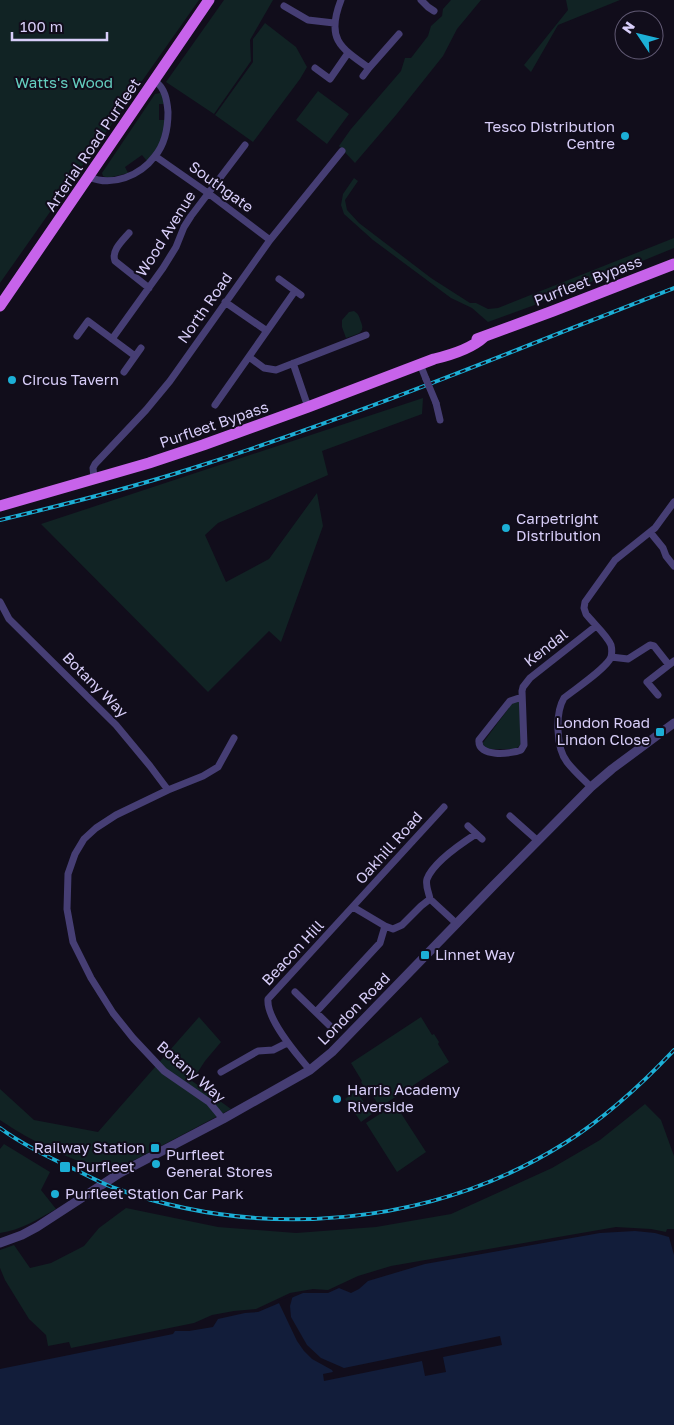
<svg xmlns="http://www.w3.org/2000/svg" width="674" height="1425" viewBox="0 0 674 1425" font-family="'Golos Text',sans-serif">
	<rect width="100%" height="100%" fill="#110d1b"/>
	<!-- green -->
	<path fill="#112324" d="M0 0H199L0 283Z
		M224 0H273L250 40 251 61 214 114 166 82Z
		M451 0H481L457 29 443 56 396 115 355 163 339 146 351 129 401 71 405 58H411L428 36 431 26 442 16 443 9Z
		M566 0H620L558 25 531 72 524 65 568 10Z
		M265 23 296 47 307 67 300 79 253 142 215 115 253 62V39Z
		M318 91 349 114 327 144 296 120Z
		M160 93 163 96 164 104H159V120H167L158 149 147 161 142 155 125 167 128 173 108 178 103 176 102 173 155 94Z
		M354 178 358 181 345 200 347 210 359 223 431 278 470 303H476L488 309 498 308 674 238V248L532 306 488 322 472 308 451 298 373 240 344 214 341 205 343 194Z
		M354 311C359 314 359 317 361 322 366 334 356 334 346 338L342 327V320L349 312Z
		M423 398 422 414 322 451 328 475 218 523 205 535 226 582 269 559 317 493 323 526 281 642 269 631 208 692 41 524Z
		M514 701 520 702 521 744 516 749H488L484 748 482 744Z
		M199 1017 221 1042 205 1061 192 1081 231 1109 108 1174C71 1158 33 1143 0 1120V1089L34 1120 98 1132Z
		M421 1017 432 1035 434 1034 439 1042 438 1044 449 1062 380 1107 368 1089 366 1090 361 1082 362 1081 351 1063Z
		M356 1091 372 1114 361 1122 345 1099Z
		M395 1104 426 1152 397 1172 366 1123Z
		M645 1104 661 1120 674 1156V1229H667L666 1232 651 1229 616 1227 391 1266 358 1276 328 1290 313 1289 290 1293 256 1309 234 1311 212 1315 194 1323 71 1348 69 1342 48 1346 46 1335 29 1319 5 1280 0 1268V1250L14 1245 30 1268 51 1263 84 1246 99 1228 126 1208 218 1227 296 1233 376 1227 451 1214 552 1168 600 1140Z
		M4 1144 50 1172 41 1190 56 1209C38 1219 21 1230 0 1233V1149Z"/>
	<!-- water -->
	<path fill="#121d3a" d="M635 1231 655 1233 669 1237 674 1255V1425H0V1369L173 1334 175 1331H189L213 1327 218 1319 245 1313 258 1312 303 1293H328L339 1288 351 1293 359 1289 368 1281 425 1264 600 1233Z"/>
	<!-- pier -->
	<path fill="#110d1b" d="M293 1295 290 1306 291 1317 307 1345 321 1358 344 1368 500 1336 502 1345 443 1357 446 1372 425 1376 422 1361 324 1381 323 1374 333 1372 332 1370 312 1359 304 1351 297 1341 278 1301Z"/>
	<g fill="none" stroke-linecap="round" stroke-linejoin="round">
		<!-- minor -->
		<path stroke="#463e74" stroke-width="7" d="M341 0C326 38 339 47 369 68L399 34
			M421 0 428 7 434 11
			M284 6 308 20 334 23
			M315 68 330 79 348 53
			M363 76 369 68
			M155 156 208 193 270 240
			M89 177C112 187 140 176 155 156 165 144 168 127 168 112 167 100 165 88 155 81
			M129 233C122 241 111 251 115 261L149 288
			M279 279 301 295
			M225 302 267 331
			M77 336 88 321 135 356
			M112 339 163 268 176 247 184 227 191 216 245 145
			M249 357 264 368 276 370 366 335
			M293 363 308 407
			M420 364 426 379
			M124 372 141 348
			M436 403 440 420
			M215 405 295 291
			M94 478 93 468 95 464 146 410 170 381 270 240 342 151
			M650 532 663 548 666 556 674 566
			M0 602 9 619 116 725 150 766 168 790
			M611 657 628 659 650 645 654 646 669 665
			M658 695 647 682 674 661
			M522 697 510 701 479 740C477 758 511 754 521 750L524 745 522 691 523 687 530 678 596 626
			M591 787C583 779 574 771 567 762 556 748 555 713 564 698 575 689 607 668 611 657 612 653 612 649 611 645 607 635 593 623 586 614L584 608 585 602 615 560 655 528 674 502
			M510 816 538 841
			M468 826 482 839
			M430 899C429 893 425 885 427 879 433 863 462 843 476 834
			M353 907 385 926 393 929 402 925 421 906 430 899 457 924
			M295 992 330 1026
			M316 1012 380 943 385 926
			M310 1070C297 1055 266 1019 268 999L444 807
			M221 1072 258 1051 273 1050 287 1043
			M223 1119 209 1102 164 1071 133 1038 113 1013 91 978 73 942 67 909 68 874 75 854 84 839 96 828 116 815 168 790 203 776 218 767 234 738"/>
		<!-- tertiary -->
		<path stroke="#463e74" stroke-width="9" d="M0 1243 22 1235 37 1227 120 1173 223 1119 310 1070 332 1052 494 885 591 787 612 769 674 723"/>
		<!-- primary -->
		<path stroke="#c763ea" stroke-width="11" d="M0 306 209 0
			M477 339 553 311 674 264
			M0 506 149 463 203 445 308 407 434 359C451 355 471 349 484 337"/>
		<defs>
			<path id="rail" d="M0 520C63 505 127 489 190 469 354 417 513 351 674 288
				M0 1128C23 1145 50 1158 76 1170 90 1177 103 1184 117 1189 264 1241 433 1226 565 1143 606 1117 641 1085 674 1050"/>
		</defs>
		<!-- rail casing -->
		<use href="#rail" stroke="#1cafd6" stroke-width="4"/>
		<!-- rail -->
		<use href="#rail" stroke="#110d1b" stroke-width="2" stroke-dasharray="5.5" stroke-linecap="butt"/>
		<!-- minor-bridge -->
		<path stroke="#463e74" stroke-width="7" d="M426 379 436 403"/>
	</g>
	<!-- markers -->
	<g fill="#1cafd6" stroke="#110d1b" stroke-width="2">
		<circle cx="625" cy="136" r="5"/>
		<circle cx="12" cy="380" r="5"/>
		<circle cx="506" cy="528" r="5"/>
		<rect x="655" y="727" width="10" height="10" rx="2.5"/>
		<rect x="420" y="950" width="10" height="10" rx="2.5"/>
		<circle cx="337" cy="1099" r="5"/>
		<rect x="150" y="1143" width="10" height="10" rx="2.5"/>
		<circle cx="156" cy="1164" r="5"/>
		<rect x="59" y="1161" width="12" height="12" rx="2.5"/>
		<circle cx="55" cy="1194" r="5"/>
	</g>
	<g text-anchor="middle" stroke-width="4" stroke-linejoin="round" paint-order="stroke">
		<!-- park labels -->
		<g font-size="15" fill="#64cebf" stroke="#110d1b">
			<text x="64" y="88">Watts's Wood</text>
		</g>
		<!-- poi labels -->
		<g font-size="15" fill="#d8cef9" stroke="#110d1b" text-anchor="start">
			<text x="615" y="132" text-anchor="end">Tesco Distribution<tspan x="615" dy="17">Centre</tspan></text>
			<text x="22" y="385">Circus Tavern</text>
			<text x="516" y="524">Carpetright<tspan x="516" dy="17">Distribution</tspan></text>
			<text x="650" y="728" text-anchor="end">London Road<tspan x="650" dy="17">Lindon Close</tspan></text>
			<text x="435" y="960">Linnet Way</text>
			<text x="347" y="1095">Harris Academy<tspan x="347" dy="17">Riverside</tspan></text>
			<text x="145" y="1153" text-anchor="end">Railway Station</text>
			<text x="166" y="1160">Purfleet<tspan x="166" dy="17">General Stores</tspan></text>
			<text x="76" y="1172">Purfleet</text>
			<text x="65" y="1199">Purfleet Station Car Park</text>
		</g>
		<!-- street labels -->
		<g font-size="15" fill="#d8cef9" stroke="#110d1b">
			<text transform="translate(93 145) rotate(-56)" y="5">Arterial Road Purfleet</text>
			<text transform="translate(221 187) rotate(36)" y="5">Southgate</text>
			<text transform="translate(166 234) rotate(-58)" y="5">Wood Avenue</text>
			<text transform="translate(588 281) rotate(-21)" y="5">Purfleet Bypass</text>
			<text transform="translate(205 308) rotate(-55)" y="5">North Road</text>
			<text transform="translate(214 425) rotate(-19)" y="5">Purfleet Bypass</text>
			<text transform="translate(546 648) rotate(-38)" y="5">Kendal</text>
			<text transform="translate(95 685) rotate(45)" y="5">Botany Way</text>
			<text transform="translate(389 848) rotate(-48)" y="5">Oakhill Road</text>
			<text transform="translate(293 953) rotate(-47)" y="5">Beacon Hill</text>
			<text transform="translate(354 1009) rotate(-45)" y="5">London Road</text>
			<text transform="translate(191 1072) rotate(41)" y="5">Botany Way</text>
		</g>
	</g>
	<!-- north arrow -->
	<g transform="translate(639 35) rotate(305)"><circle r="24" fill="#110d1b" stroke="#615a74"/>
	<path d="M0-4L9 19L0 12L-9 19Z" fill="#1cafd6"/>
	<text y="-8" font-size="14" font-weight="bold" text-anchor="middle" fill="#d8cef9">N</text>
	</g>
	<!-- scale -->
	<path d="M12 32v8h95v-8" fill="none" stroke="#d8cef9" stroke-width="2.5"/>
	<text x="20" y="32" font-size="15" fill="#d8cef9" stroke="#110d1b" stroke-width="4" paint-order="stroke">100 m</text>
</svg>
